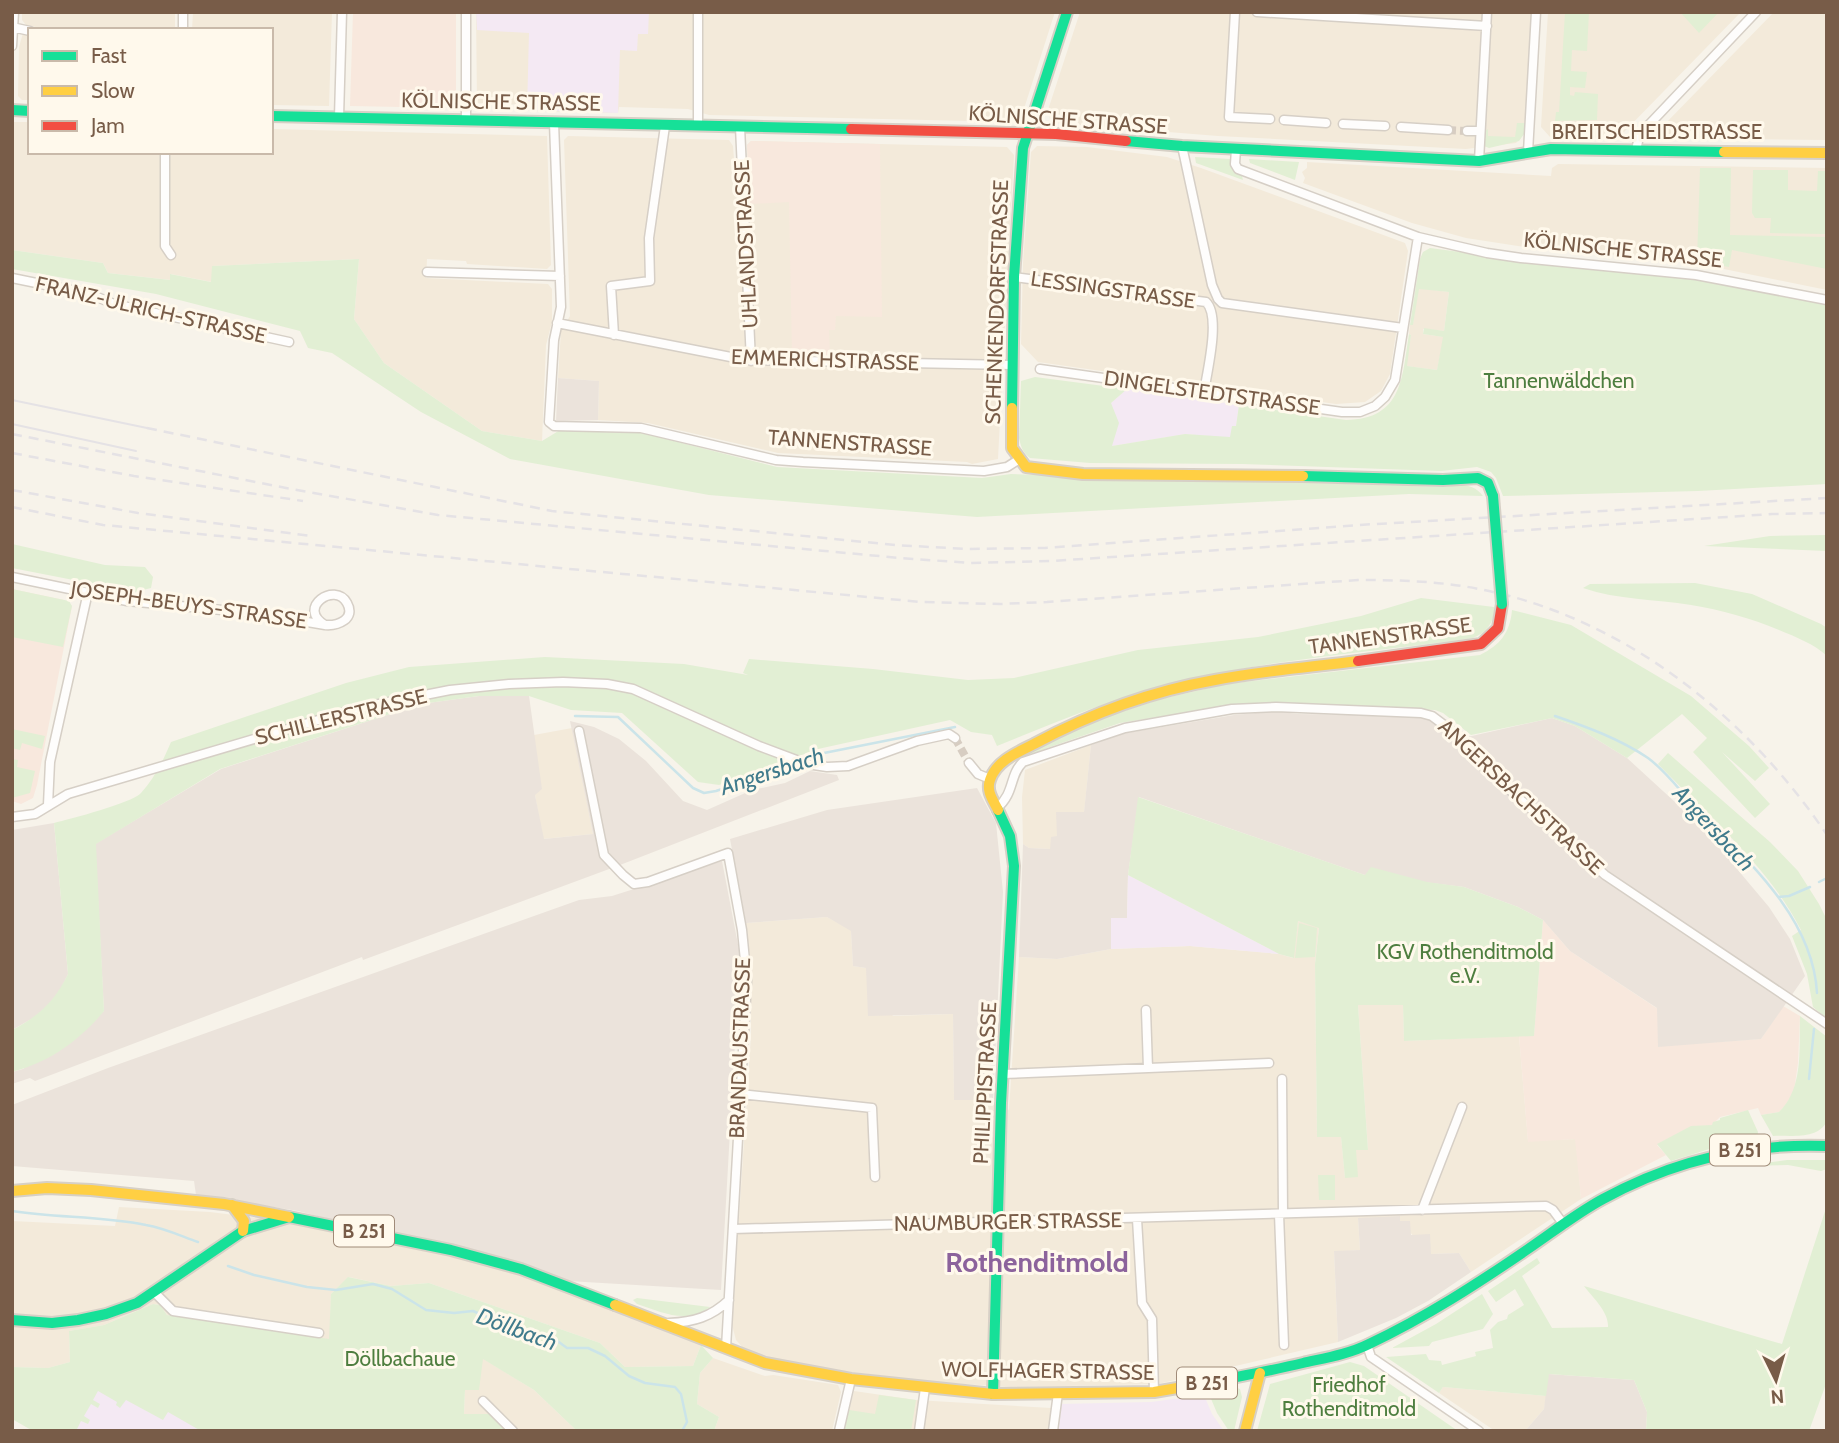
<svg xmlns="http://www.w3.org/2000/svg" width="1839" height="1443" viewBox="0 0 1839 1443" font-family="Cabin,sans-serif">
	<rect width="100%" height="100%" fill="#f7f3ea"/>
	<!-- residential -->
	<path fill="#f3eada" d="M22 12H175V30H49L26 25 22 20Z
		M193 12H332L329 106 271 105V30H192Z
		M476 12H1055L1021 118 1014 122 709 115 688 109 619 107 618 113 531 111 527 110V105L477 103Z
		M1080 12H1532L1524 134 1516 143 1466 149 1218 136 1056 123 1050 119 1048 110Z
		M1548 12H1741L1624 132 1612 138 1550 137 1541 127Z
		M1774 12H1827V140L1669 138 1663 126Z
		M23 33 30 34V100H22L18 96 19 47Z
		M12 122H30V152H271V129L547 136 551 265 547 269 467 264 466 261 427 259 426 278 548 284 552 289V322L546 345 542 441 482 431 384 363 354 319 359 259 212 266V282L171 274V280L108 273 103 263 12 250Z
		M568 136 729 140 733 146 737 199 750 198 747 145 751 141 1007 147 1014 155 998 459 972 464 967 462 778 453 648 423 598 420 599 381 558 378 561 331 570 316 564 140Z
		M1037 146 1087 147 1167 157 1201 168 1405 243 1408 251 1390 374 1381 391 1365 402 1336 404 1038 362 1021 344 1023 263 1031 152Z
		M1307 162 1551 176 1552 168 1558 164 1827 168V290L1680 260 1531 248 1466 238 1412 223 1303 183 1305 178 1302 172 1307 168Z
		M1418 288 1449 292 1444 331 1423 329V334L1444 337 1437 370 1406 366 1411 335 1409 334 1410 325 1413 324Z
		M572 728 593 834 543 839 535 795 534 735Z
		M1091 745 1084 813 1057 836 1050 849 1029 848 1023 844 1022 797 1025 770Z
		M827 917 851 930 853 966 866 968 893 1016 953 1014 954 1100H993L1009 1110 1019 957 1057 959 1111 949 1190 946 1279 954 1293 958 1298 921 1319 927 1315 964 1317 1137 1341 1136 1345 1178 1356 1150 1368 1149 1358 1005H1403L1404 1041 1519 1036 1528 1141 1576 1139 1581 1199 1471 1272 1459 1253 1431 1254 1400 1222 1358 1218 1360 1250 1334 1252 1338 1342 1158 1384 1011 1387 931 1382 813 1367 771 1359 745 1350 736 1340 732 1325 751 1035V965L746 923Z
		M119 1207 210 1212 299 1223 426 1248 527 1277 701 1345 693 1366 625 1367 600 1343 429 1283 391 1286 349 1277 331 1294 330 1340 167 1315 160 1305 153 1304 104 1325 69 1331 70 1362 48 1368 12 1367V1221L115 1226Z
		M482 1358 534 1390 577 1431H507L491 1414 464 1415 465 1389Z
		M713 1358 765 1376 773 1375 838 1385 841 1392 832 1431H714L719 1417 697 1404 700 1373Z
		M1443 1387 1546 1396 1544 1409 1525 1431H1495L1439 1393Z
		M854 1391 916 1400 1051 1408 1049 1431H844Z"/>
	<!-- commercial -->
	<path fill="#f8e8dd" d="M353 12H456V105L453 108 350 106Z
		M751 141 880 144 882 317 836 316 835 330H829L830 356 792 355 789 202 750 204 747 145Z
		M12 589 64 600 72 606 37 785 33 798 21 804 12 801Z
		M1543 920 1570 951 1658 1009V1046L1761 1039 1783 1006 1800 1016 1798 1063 1794 1091 1785 1106 1779 1112 1761 1115 1758 1108 1720 1117 1712 1125 1657 1145 1666 1155 1581 1199 1575 1139 1528 1142 1519 1036 1534 1035Z"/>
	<!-- industrial -->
	<path fill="#ebe3db" d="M558 378 599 381 598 420 556 421Z
		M479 696H529L542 789 535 795 544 839 593 834 570 721 594 727 619 739 646 761 683 801 707 810 752 790 785 783 810 771 837 775 839 780 620 865 363 960 362 957 35 1081 30 1078 12 1084V1072L23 1069 104 1011 95 844 221 769 421 704Z
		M1276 711 1297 714 1420 716 1431 719 1446 730 1454 740 1552 718 1575 726 1627 758 1700 825 1769 907 1790 939 1805 976 1761 1039 1658 1047 1657 1008 1570 951 1543 920 1518 907 1464 887 1365 875 1139 797 1128 875 1127 919 1111 918V949L1057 959 1019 957 1023 844 1029 848 1050 849 1051 837 1057 836 1056 812H1084L1091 745 1121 734 1234 715Z
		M977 788 996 823 1003 892 993 1100H954L953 1014 868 1016 866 968 853 966 851 931 827 917 746 923 730 839 827 810Z
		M54 823 68 974 57 997 35 1017 12 1030V830Z
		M722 861 740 955 721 1290 568 1281 298 1211 196 1195 194 1181 12 1166V1105L108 1068 579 900 612 896Z
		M1400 1216V1221H1410L1411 1235 1430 1234 1431 1254 1459 1253 1471 1272 1428 1301 1396 1318 1338 1342 1334 1251 1360 1250 1358 1218Z
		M1548 1374 1634 1380 1647 1412 1646 1431H1525L1544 1409Z"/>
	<!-- education -->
	<path fill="#f4e9f3" d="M476 12H649L648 34H638L637 51 620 50 618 113 527 110 529 33 477 30Z
		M1127 389 1239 405 1236 426 1231 438 1186 434 1112 446 1111 403Z
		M1128 875 1279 954 1190 946 1111 949V918H1127Z
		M98 1388 124 1391 217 1431H74Z
		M1204 1395 1212 1414 1224 1431H1056L1059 1404 1151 1402Z"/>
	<!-- green -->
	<path fill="#e2efd4" d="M1565 12H1589L1587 51 1572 50 1571 71 1587 72 1585 88 1570 87V95L1574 96 1575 92 1598 94 1597 120 1555 121 1556 112H1559Z
		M1680 12H1719L1699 33Z
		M1517 123H1525L1524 134 1519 141 1489 148 1484 146 1485 131 1488 129V136L1515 137Z
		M1195 157 1230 159 1232 168 1242 176 1243 180 1196 163Z
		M1249 159 1299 162 1295 180 1250 163Z
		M1700 168H1731L1730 235 1827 237V269L1732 250 1729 267 1697 261Z
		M1753 170H1788V190L1817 191 1818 171H1827V234L1770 233 1771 218H1755L1752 213Z
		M1430 248 1573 267 1695 279 1827 305V484L1698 491 1503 496 1496 478 1491 472 1477 467 1441 471 1242 464 1090 463 1030 458C1023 453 1021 447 1019 438L1021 381 1035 377 1127 389 1111 403 1119 423 1112 446 1185 434 1230 437 1232 426H1236L1239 405 1346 420C1403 419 1402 377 1409 334L1411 335 1407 366 1437 370 1443 337 1423 334 1424 328 1444 331 1449 292 1419 289 1413 325H1410L1420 259 1423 252Z
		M12 250 103 263 108 273 170 280V274L211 282 212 266 359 259 354 319 384 363 482 431 542 441 560 430 642 433 777 467 982 478 1011 474 1444 487C1460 485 1472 482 1483 496L1409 494 977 517 709 495 510 459 421 412 332 353 308 348 300 331 156 294 12 269Z
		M1827 535V551L1704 546 1770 536Z
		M12 544 105 565 145 567 153 577 151 588 135 592 12 568Z
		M1695 583 1752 594 1821 624 1827 628V656C1814 644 1796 637 1779 630 1751 618 1721 610 1691 605 1655 599 1618 600 1583 588L1590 584Z
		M12 589 69 601 72 606 63 647 12 637Z
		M1421 598 1494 607C1495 621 1487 633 1473 638 1377 652 1278 658 1183 681 1119 696 1058 721 997 746L992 735 971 732 950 720 818 749 719 785 698 782 622 713 571 710 529 696H479L421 704 220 769 96 844 104 1011C80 1040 50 1062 12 1072V1030C39 1016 55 1001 68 974L54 823C70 819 132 803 141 793 154 779 164 759 171 742L346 683 409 667 545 657 684 664 748 675 743 673 749 659 873 669 968 680 1014 678 1138 650 1258 637 1361 616Z
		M1512 610 1571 625 1691 696 1749 746 1769 768 1755 781 1722 752 1770 804 1755 818 1693 752 1707 738 1682 714 1627 758 1575 726 1552 718 1471 735 1443 713 1435 710 1275 705H1233L1120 723 1047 748 1019 760 1017 757 1045 742 1106 717 1161 699 1227 684 1480 655C1500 645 1510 633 1512 610Z
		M12 729 45 736 42 749 22 743 20 750 12 748Z
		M1668 753 1770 842 1798 871 1819 904 1827 920V1019L1813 1007 1807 974 1792 936 1801 930C1769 867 1707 815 1658 764Z
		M12 759 18 760 17 767 35 771 30 793 12 798Z
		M1138 797 1365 875 1371 867 1427 882 1464 887 1518 907 1543 920 1534 1036 1404 1041 1403 1005H1358L1368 1150H1356L1358 1177 1345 1178 1341 1137H1317L1315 964 1319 928 1298 921 1294 958 1279 954 1128 875Z
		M1299 923 1317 928 1315 957 1295 958Z
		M1800 1016 1827 1037V1121C1818 1140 1792 1135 1773 1136L1761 1115 1779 1112C1804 1088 1799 1047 1800 1016Z
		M1748 1110 1758 1132 1757 1139 1732 1142 1671 1161 1657 1144 1691 1126 1712 1125 1713 1122 1720 1120V1118Z
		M1787 1160H1827V1169L1821 1171 1788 1165 1741 1166Z
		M1318 1175H1335V1200H1319Z
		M1827 1205V1381L1809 1431H1646L1647 1412 1634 1380 1549 1374 1546 1396 1443 1387 1439 1393 1386 1357 1426 1354 1429 1360 1441 1361 1442 1365 1476 1356 1475 1352 1493 1348 1490 1330 1498 1322 1507 1319 1508 1315 1524 1305 1515 1289 1496 1302 1488 1291 1537 1258 1540 1263 1522 1276 1552 1328 1608 1327C1609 1312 1593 1298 1584 1286L1782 1344Z
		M348 1277 391 1286 429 1283 600 1343 625 1367 693 1366 701 1345 713 1358 700 1373 697 1404 719 1417 714 1431H577L534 1390 483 1359 479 1390H465L464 1414H491L507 1431H201L168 1412 163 1420 126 1400 120 1408 116 1405 117 1402 98 1391 93 1400 100 1404 98 1408 91 1404 84 1416 90 1420 88 1424 81 1421 76 1431H33L12 1419V1367L48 1368 70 1362 69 1331 104 1325 153 1304 160 1305 167 1315 329 1339 331 1294Z
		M1482 1294 1493 1314 1483 1329 1432 1342 1429 1346 1392 1348 1436 1324Z
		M637 1298 710 1307C686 1325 662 1312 637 1304L633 1300Z
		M1350 1362 1364 1366 1458 1431H1257L1270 1384Z
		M1234 1387 1240 1389 1242 1397 1234 1431H1229L1217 1413 1209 1394Z
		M879 1395 916 1400 911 1431H844L849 1410 875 1414Z"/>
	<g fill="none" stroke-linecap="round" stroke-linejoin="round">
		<!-- stream -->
		<path stroke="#cbe4e9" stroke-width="2.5" d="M575 716 618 717 693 788 704 793 716 791 795 764
			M1555 716C1587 727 1620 739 1648 758 1666 771 1681 792 1696 808 1746 859 1813 917 1817 993
			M805 760 824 753 955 727
			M1819 882 1827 878
			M1778 897 1789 896 1810 887
			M1809 1079 1814 1029
			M12 1211C57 1218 102 1216 146 1225 164 1228 181 1236 198 1242
			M228 1266 254 1275 307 1287 336 1290 373 1284 392 1289 426 1310 454 1313 473 1311 533 1337H552L567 1348H588L605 1356 629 1376 645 1383 675 1387 681 1394 687 1422 682 1431"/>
		<!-- street-tunnel -->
		<path stroke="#d7cdc2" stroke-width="8" stroke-dasharray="8 4" stroke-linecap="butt" d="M1448 130 1467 131
			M955 738 969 763"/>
		<defs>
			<path id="street" d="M466 12V121
				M698 12V126
				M1235 12 1229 117 1270 119
				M1257 12 1487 26
				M12 27 30 31
				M183 30V12
				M12 46 14 12
				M339 117 342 12
				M1284 120 1326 123
				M554 123 561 307 554 340 549 422 554 426 641 428 776 460 803 462 984 471 1007 467 1018 460
				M1343 124 1385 126
				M740 127 751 361
				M1401 127 1448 130
				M1467 131H1480
				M1182 146 1212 285 1218 299 1222 303 1403 328
				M1236 149 1235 164 1238 169 1418 237 1487 253 1521 258 1696 275 1827 300
				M1636 150 1639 137 1643 131 1756 12
				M165 152V246L171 255
				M1528 152 1536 12
				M1479 161 1487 12
				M427 272 560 276
				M1014 277 1206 302C1221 316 1207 372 1204 392
				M12 278 90 294 114 304 289 342
				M557 323 746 360 1012 365
				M614 335 611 286 650 281 649 238 665 126
				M1040 369 1342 412H1360L1375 406 1385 397 1395 380 1418 237
				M12 577 127 601 254 613 325 625C338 626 356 619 347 603 335 581 296 608 325 625
				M579 731 604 855 623 875 634 884 648 882 728 853 742 930 747 981 726 1348
				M969 763 978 774 990 779
				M48 805 50 762 88 592
				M997 808C1015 793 1009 775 1023 762L1125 728 1232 709 1276 707 1421 713 1432 716 1460 737 1484 767 1605 875 1827 1024
				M12 817 35 814 68 794 359 708 450 690 509 684 563 682 607 684 633 689 759 746 807 764 827 767 848 766 917 741 949 734 955 738
				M1146 1010 1148 1068
				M1003 1074 1269 1063
				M1282 1079 1283 1214
				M740 1094 872 1108 875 1177
				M1422 1210 1462 1107
				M1279 1214 1284 1345
				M1137 1219 1142 1303 1152 1319 1154 1392
				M733 1229 1546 1206 1553 1210 1564 1225
				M155 1293 173 1311 319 1333
				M669 1323C694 1322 711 1317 729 1300
				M1367 1345 1371 1357 1479 1431
				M483 1401 513 1431
				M839 1431 851 1379
				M919 1431 925 1388
				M1053 1431 1058 1393"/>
			<path id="fast" d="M12 110 30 111
				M271 116 851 129
				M1126 141 1182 146 1479 161 1551 149 1724 152
				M1012 408 1014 277 1023 148 1067 12
				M1303 476 1443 480 1478 478 1488 483 1493 496
				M12 1320 52 1323 78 1320 106 1314 137 1303 243 1231 289 1217 451 1250 521 1269 615 1305
				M1189 1386C1227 1379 1265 1372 1303 1363 1325 1358 1349 1354 1369 1344 1426 1317 1477 1284 1528 1249 1553 1232 1577 1213 1603 1199 1674 1160 1747 1143 1827 1146
				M993 1394 1001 1103 1014 866 1010 836 998 810"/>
			<path id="slow" d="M1724 152 1827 153
				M1012 408V448L1026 467 1083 474 1303 476
				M998 810C993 800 986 791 990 780 996 761 1018 752 1034 744 1090 714 1152 691 1215 680 1262 671 1311 667 1358 661
				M12 1191 47 1188 91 1190 224 1204 289 1217
				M232 1205 244 1221 243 1231
				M615 1305 765 1363 851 1379 993 1394 1154 1392 1189 1386
				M1245 1431 1260 1373"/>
			<path id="jam" d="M851 129 1056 134 1126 141
				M1358 661 1481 644 1498 628 1502 604"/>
		</defs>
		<!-- street casing -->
		<use href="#street" stroke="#d6cfc6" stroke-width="11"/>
		<!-- fast casing -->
		<use href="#fast" stroke="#d7d0c6" stroke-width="14"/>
		<!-- slow casing -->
		<use href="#slow" stroke="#d7d0c6" stroke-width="14"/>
		<!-- jam casing -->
		<use href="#jam" stroke="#d7d0c6" stroke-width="14"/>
		<!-- street -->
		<use href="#street" stroke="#fefdfc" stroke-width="8"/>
		<!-- fast -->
		<use href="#fast" stroke="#16e098" stroke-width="10"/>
		<!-- slow -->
		<use href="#slow" stroke="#ffcf43" stroke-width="10"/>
		<!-- jam -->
		<use href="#jam" stroke="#f24e42" stroke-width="10"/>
		<!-- tram -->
		<path stroke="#e5e2e5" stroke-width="2" d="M12 400 147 428
			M12 424 136 451"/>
		<!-- rail -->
		<path stroke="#e5e2e5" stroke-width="2.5" stroke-dasharray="10 7" stroke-linecap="butt" d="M147 428 552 511 895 545 966 549 1045 548 1359 525 1827 498
			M12 434 286 488 438 515 900 558 971 563 1051 561 1772 514 1827 513
			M12 453 134 476 303 501
			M12 490 138 513 311 536
			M12 507 103 525 921 602 1000 604 1047 602 1358 580C1398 580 1439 581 1479 589 1623 617 1746 715 1827 835"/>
		<defs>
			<path id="fast-bridge" d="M1493 496 1502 604"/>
		</defs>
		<!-- fast-bridge casing -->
		<use href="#fast-bridge" stroke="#d7d0c6" stroke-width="14" stroke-linecap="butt"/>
		<!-- fast-bridge -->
		<use href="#fast-bridge" stroke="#16e098" stroke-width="10"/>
	</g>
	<g text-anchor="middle" stroke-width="6" stroke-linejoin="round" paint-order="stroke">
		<!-- shield labels -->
		<g fill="#fff9ec" stroke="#a08b79" stroke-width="2">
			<rect x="1710" y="1134.5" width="60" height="31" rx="5"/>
			<rect x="334" y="1215.5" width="60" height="31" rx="5"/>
			<rect x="1177" y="1367.5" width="60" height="31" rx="5"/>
		</g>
		<g font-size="19" font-weight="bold" fill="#785c48">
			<text x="1740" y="1157">B 251</text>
			<text x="364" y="1238">B 251</text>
			<text x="1207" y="1390">B 251</text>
		</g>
		<!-- street labels -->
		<g font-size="21" fill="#785c48" stroke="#fff9ec">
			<text transform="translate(501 102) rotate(1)" y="7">KÖLNISCHE STRASSE</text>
			<text transform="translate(1068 120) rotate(4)" y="7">KÖLNISCHE STRASSE</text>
			<text x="1657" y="139">BREITSCHEIDSTRASSE</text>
			<text transform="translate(746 244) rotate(-93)" y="7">UHLANDSTRASSE</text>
			<text transform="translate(1623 250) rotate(6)" y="7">KÖLNISCHE STRASSE</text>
			<text transform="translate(1113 290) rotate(8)" y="7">LESSINGSTRASSE</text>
			<text transform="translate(997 302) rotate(-88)" y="7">SCHENKENDORFSTRASSE</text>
			<text transform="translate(151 310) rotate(13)" y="7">FRANZ-ULRICH-STRASSE</text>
			<text transform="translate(825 360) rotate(2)" y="7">EMMERICHSTRASSE</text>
			<text transform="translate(1212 393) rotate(8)" y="7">DINGELSTEDTSTRASSE</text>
			<text transform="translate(850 443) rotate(4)" y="7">TANNENSTRASSE</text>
			<text transform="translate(189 605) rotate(8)" y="7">JOSEPH-BEUYS-STRASSE</text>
			<text transform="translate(1390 636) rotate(-8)" y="7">TANNENSTRASSE</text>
			<text transform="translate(341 717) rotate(-14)" y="7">SCHILLERSTRASSE</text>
			<text transform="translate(1521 797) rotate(43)" y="7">ANGERSBACHSTRASSE</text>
			<text transform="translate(740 1048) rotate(-88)" y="7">BRANDAUSTRASSE</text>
			<text transform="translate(985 1083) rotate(-87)" y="7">PHILIPPISTRASSE</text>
			<text transform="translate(1008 1222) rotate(-1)" y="7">NAUMBURGER STRASSE</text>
			<text transform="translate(1048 1371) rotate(1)" y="7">WOLFHAGER STRASSE</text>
		</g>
		<!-- park labels -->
		<g font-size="21" fill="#4e7e3f" stroke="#fff9ec">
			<text x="1559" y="388">Tannenwäldchen</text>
			<text x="1465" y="959">KGV Rothenditmold<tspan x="1465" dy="24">e.V.</tspan></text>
			<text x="400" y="1366">Döllbachaue</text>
			<text x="1349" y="1392">Friedhof<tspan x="1349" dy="24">Rothenditmold</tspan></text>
		</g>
		<!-- water labels -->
		<g font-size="23" font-style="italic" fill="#417b8c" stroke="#fff9ec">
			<text transform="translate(772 771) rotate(-18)" y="8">Angersbach</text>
			<text transform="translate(1714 828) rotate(47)" y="8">Angersbach</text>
			<text transform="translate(517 1329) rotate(20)" y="8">Döllbach</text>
		</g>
		<!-- district labels -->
		<g font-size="28" font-weight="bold" fill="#8c639c" stroke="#fff9ec">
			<text x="1037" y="1272">Rothenditmold</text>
		</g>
	</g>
	<!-- border -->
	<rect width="1839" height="1443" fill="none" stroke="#785c48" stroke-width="28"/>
	<!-- legend -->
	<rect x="28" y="28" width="245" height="126" fill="#fff9ec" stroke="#c9baaa" stroke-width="2"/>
	<rect x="42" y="51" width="35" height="10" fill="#16e098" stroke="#c9baaa" stroke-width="2"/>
	<text x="91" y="63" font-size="21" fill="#785c48">Fast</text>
	<rect x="42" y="86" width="35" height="10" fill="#ffcf43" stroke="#c9baaa" stroke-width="2"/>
	<text x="91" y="98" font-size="21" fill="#785c48">Slow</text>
	<rect x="42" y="121" width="35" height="10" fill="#f24e42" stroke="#c9baaa" stroke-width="2"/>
	<text x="91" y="133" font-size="21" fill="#785c48">Jam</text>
	<!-- north arrow -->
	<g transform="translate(1776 1380) rotate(175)" stroke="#fff9ec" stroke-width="5" paint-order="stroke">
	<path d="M0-5L12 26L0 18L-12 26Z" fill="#785c48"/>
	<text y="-10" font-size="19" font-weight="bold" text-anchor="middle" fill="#785c48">N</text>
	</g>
</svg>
